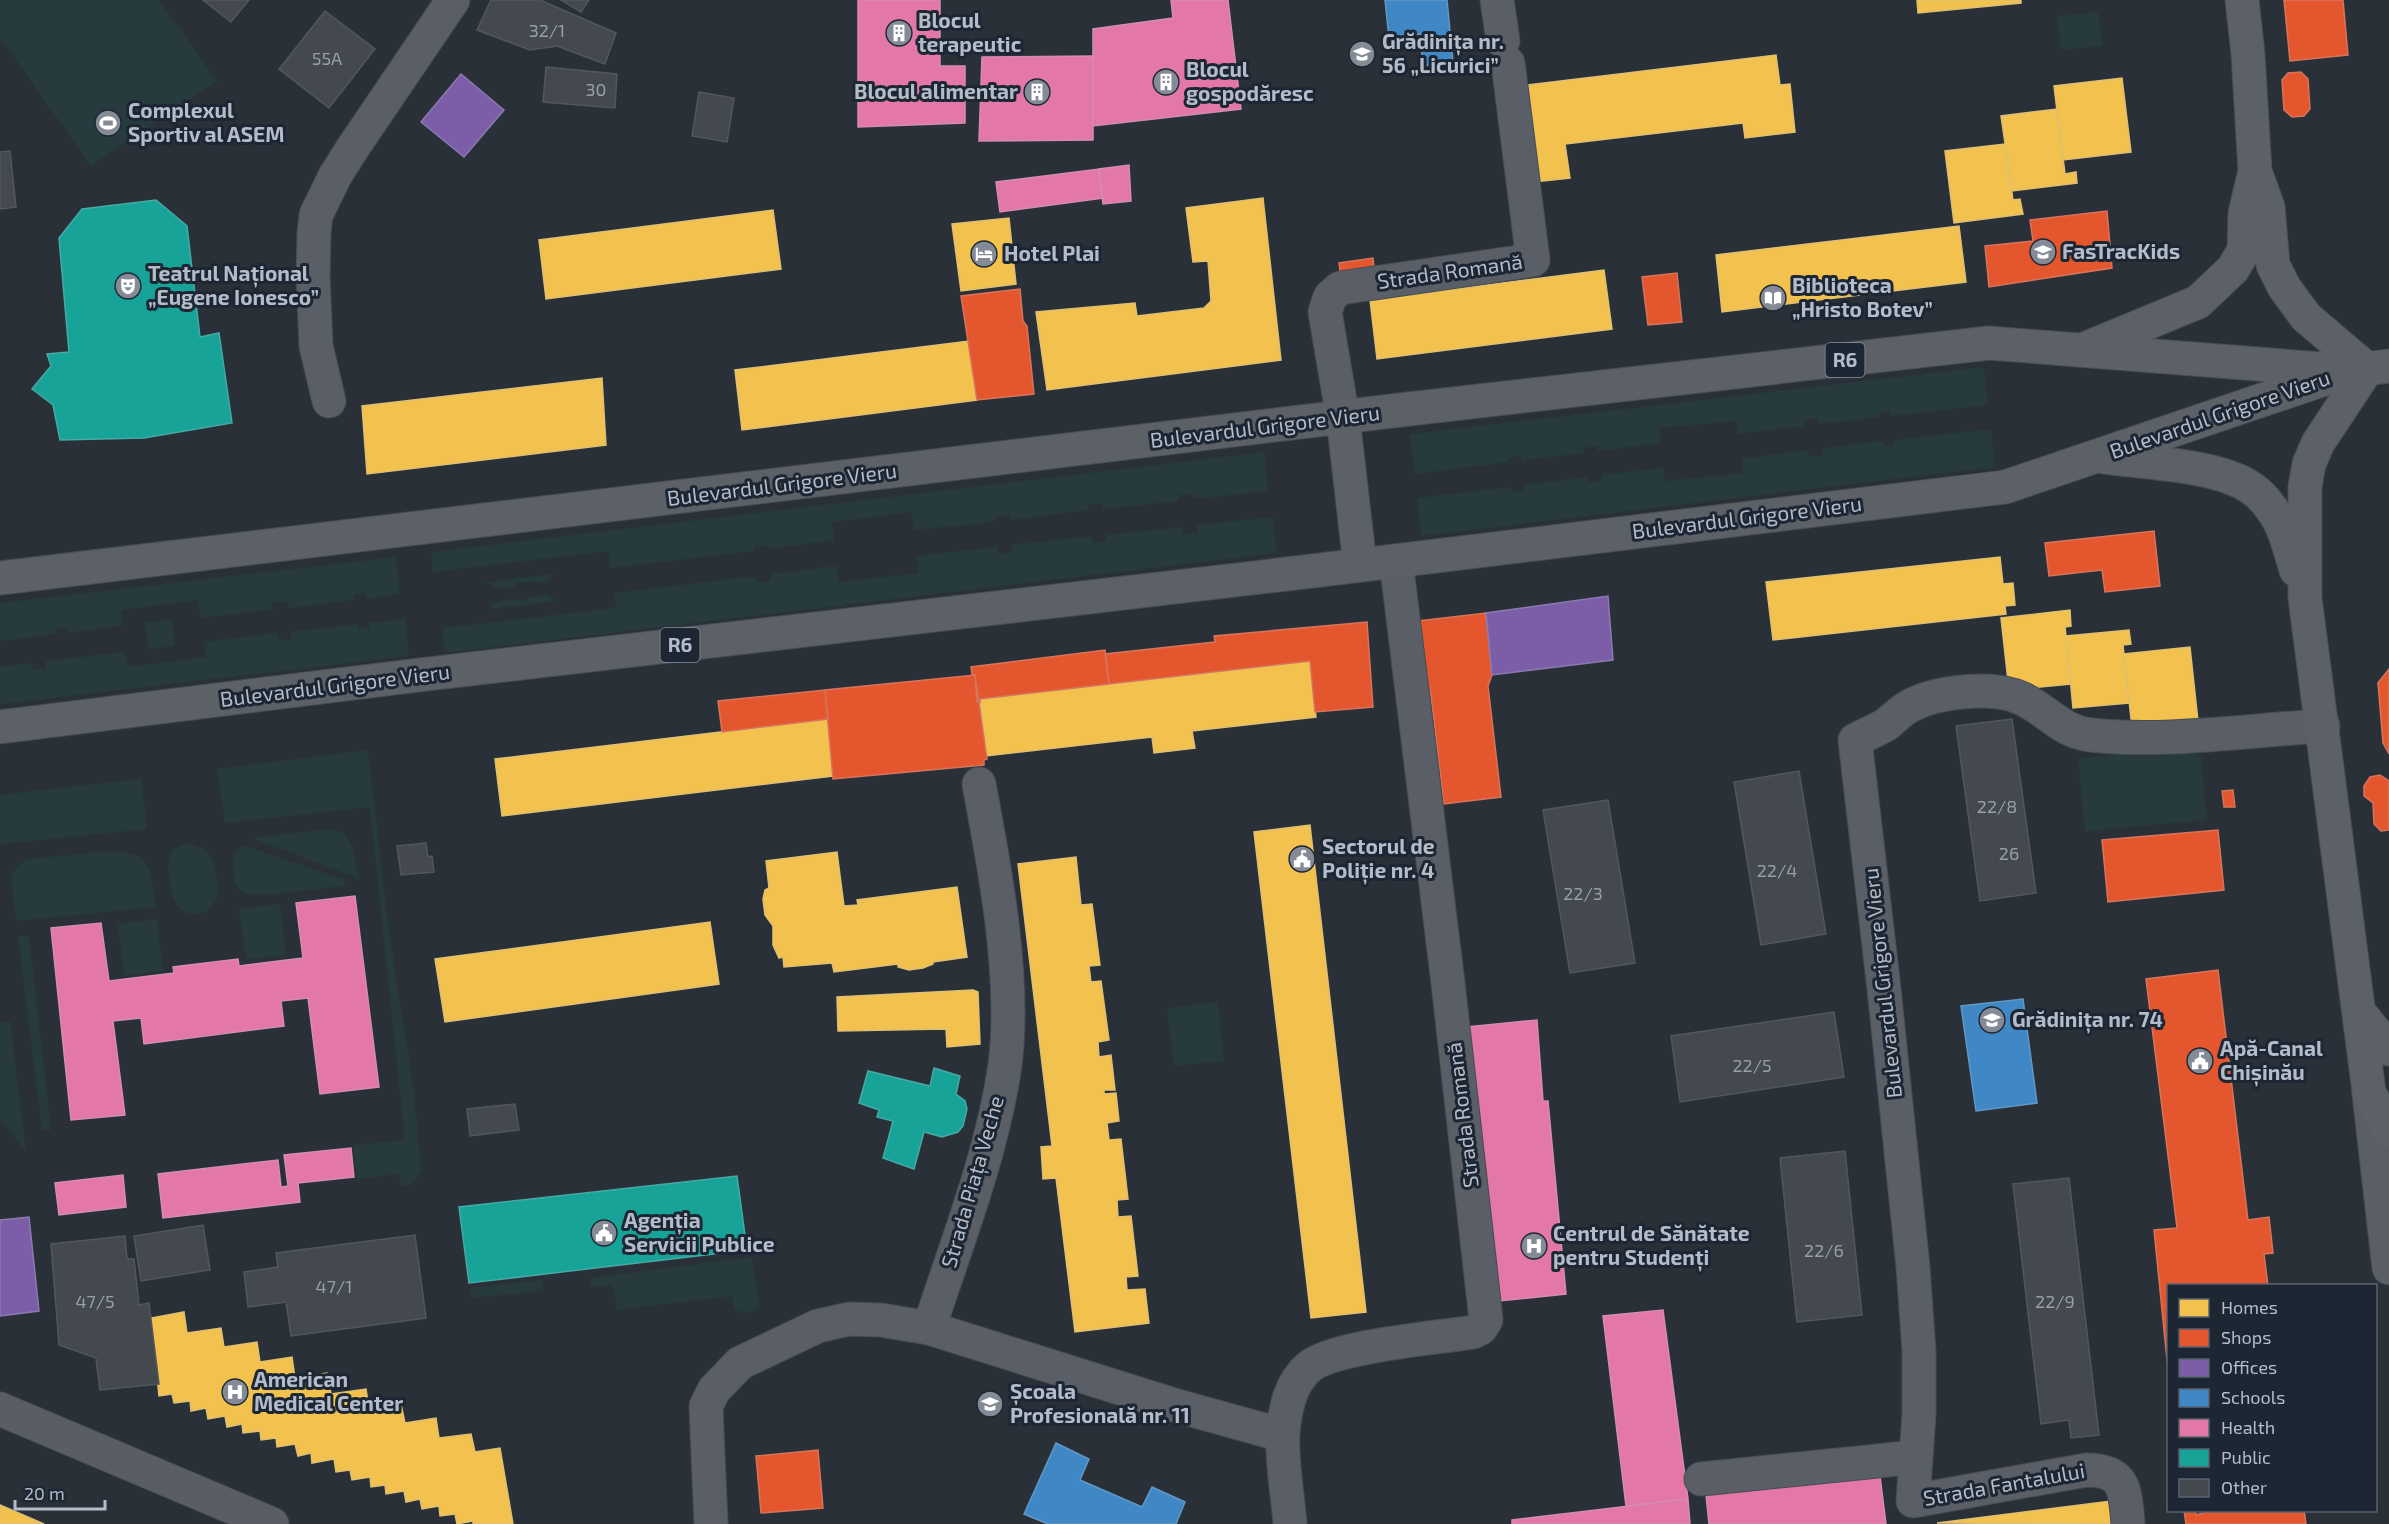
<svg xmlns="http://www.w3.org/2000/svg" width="2389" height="1524" viewBox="0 0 2389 1524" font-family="'Exo 2',sans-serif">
	<rect width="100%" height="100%" fill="#2a3038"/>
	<!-- green -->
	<path fill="#273a3e" d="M0 0H159L217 81 91 166 0 37Z
		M2098 12 2102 46 2061 50 2057 16Z
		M1984 367 1988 405 1890 416 1889 411 1879 412 1880 417 1819 424 1818 418 1804 420 1805 426 1738 434 1736 421 1659 428 1660 443 1598 451 1597 446 1583 448 1584 453 1522 460 1521 456 1507 458 1508 462 1415 474 1410 434Z
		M1991 429 1995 467 1421 536 1417 498 1511 487 1512 492 1525 490V485L1588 477 1589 482 1602 481V475L1663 468 1665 481 1743 473 1742 459 1807 450 1809 457 1823 455 1822 448 1883 441 1884 447 1893 446V440Z
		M1265 452 1268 491 1194 499 1193 493 1179 495V501L1103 509 1102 503 1088 505 1089 510 1010 520 1009 515 994 517 995 522 914 530 912 512 832 522 834 540 768 549 767 545 754 546V551L610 568 608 551 433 572 431 552Z
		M1272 517 1277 553 445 653 442 628 616 608 614 593 756 576 757 582 771 581V574L837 566 838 582 919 573 917 556 997 547 998 554 1012 552V545L1092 536 1093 543 1107 541 1106 535 1182 527 1183 534 1198 532 1197 525Z
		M396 557 400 594 367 599 365 593 354 595V600L288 608 287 601 272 603 273 609 201 618 198 600 121 610 122 626 68 633 67 628 56 629 57 634 0 641V603Z
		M554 574 545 582H519L515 587 494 588 486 582Z
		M547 595 556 601 490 609V606C498 600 513 597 522 601L530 597Z
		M172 619 175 646 149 649 145 623Z
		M405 619 409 656 0 704V667L32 663 33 670 46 668V661L125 652 127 667 206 657 204 642 277 633 278 641 291 639V632L357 624 358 629 370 628 369 623Z
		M2200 748 2207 820 2085 831 2078 758Z
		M368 750 388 925 414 1092 421 1171 413 1183 400 1187 399 1174 357 1179 353 1145 405 1140 370 807 225 823 217 769Z
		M141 779 147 829 0 844V795Z
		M331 829 345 833 352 846 359 878 251 838Z
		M188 843C209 847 214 860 217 880 217 886 219 893 216 899 206 923 175 918 171 890 169 876 165 861 173 849Z
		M244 845 345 880 344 886 264 895 246 893 238 888 235 883 233 860 235 853Z
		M109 851C155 854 150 868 156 907L16 921 11 879C13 869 20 862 30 859Z
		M280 904 286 955 246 959 239 909Z
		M157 919 163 971 124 976 118 924Z
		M18 936H29L51 1130H42Z
		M1218 1002 1224 1061 1174 1066 1167 1008Z
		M10 1021 26 1152 0 1118V1022Z
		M752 1257 759 1306 746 1314 734 1309 732 1296 617 1310 613 1285 591 1287 590 1278Z
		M542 1280 543 1291 472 1298 470 1288Z"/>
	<!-- homes -->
	<path fill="#f2c14e" stroke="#dfc073" stroke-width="1.5" d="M1917 0H2021V3L1918 13Z
		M1776 55 1780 85 1790 84 1795 132 1745 138 1743 123 1565 144 1570 178 1523 183 1518 140 1535 138 1528 85Z
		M2122 78 2131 152 2063 160 2054 86Z
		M2057 109 2065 174 2076 172 2077 183 2012 191 2001 116Z
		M2005 144 2013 200 2020 199 2023 214 1954 223 1945 151Z
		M1263 198 1281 360 1047 390 1036 312 1135 303 1137 316 1204 308 1211 301 1208 261 1193 262 1186 208Z
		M773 210 781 269 546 299 539 240Z
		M1009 218 1016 284 961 291 952 224Z
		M1959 226 1966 282 1722 312 1716 255Z
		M1604 270 1612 329 1377 359 1370 300Z
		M969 341 977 400 742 430 735 370Z
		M602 378 606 445 367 474 362 406Z
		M2000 557 2003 584 2013 583 2015 605 2005 606 2006 614 1773 640 1766 582Z
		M2070 610 2071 626 2065 627 2071 684 2009 690 2001 618Z
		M2129 630 2131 644 2123 645 2129 703 2073 708 2066 636Z
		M2190 647 2198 721 2132 728 2124 654Z
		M1310 661 1316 717 1192 731 1195 748 1154 753 1152 737 986 756 980 699Z
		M828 719 833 776 502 816 495 759Z
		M1310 825 1366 1312 1311 1318 1254 832Z
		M837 852 844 906 858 905 857 900 957 887 967 957 933 962V964L923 968 909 970 898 967V964L834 972 832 963 784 967 783 957 779 958 773 945V926L765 915 763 899 765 890 769 888 766 861Z
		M1076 857 1081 905 1092 904 1100 965 1089 966 1091 982 1101 981 1109 1040 1098 1042 1099 1057 1111 1055 1115 1090H1104V1094L1116 1093 1119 1121 1107 1123 1109 1140 1121 1139 1128 1199 1117 1200 1118 1217 1131 1216 1138 1276 1126 1277 1127 1290 1145 1289 1149 1323 1075 1332 1056 1178 1043 1179 1041 1147 1052 1146 1018 864Z
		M710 922 719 984 445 1022 435 959Z
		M973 990 978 992 980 1044 947 1047 946 1029 838 1031 837 997Z
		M184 1312 187 1333 221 1328 224 1347 257 1342 260 1362 292 1357 295 1378 327 1373 331 1394 366 1389 369 1409 401 1404 405 1423 436 1418 439 1438 471 1434 475 1452 500 1448 513 1524H473V1521L457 1524 455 1514 440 1516 439 1506 422 1509 420 1499 406 1502 404 1491 386 1494 385 1485 371 1487 370 1477 352 1480 350 1470 336 1472 334 1459 312 1463 311 1453 298 1456 295 1444 277 1447 276 1438 261 1440 260 1431 243 1433 242 1424 227 1427 225 1416 208 1419 206 1408 191 1411 190 1401 174 1403 172 1394 159 1396 151 1318Z
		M2119 1500 2122 1524 1937 1523Z
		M0 1505 44 1524H0Z"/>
	<!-- shops -->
	<path fill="#e4572e" stroke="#d6755c" stroke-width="1.5" d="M2284 0H2343L2348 55 2290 61Z
		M2301 72 2308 79 2310 109 2304 116 2292 117 2284 110 2282 80 2288 73Z
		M2107 211 2112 268 1989 287 1985 246 2033 241 2030 220Z
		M1373 258 1375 276 1341 279 1339 263Z
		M1677 273 1682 322 1648 325 1642 277Z
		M1020 289 1023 321 1027 326 1034 394 977 400 961 296Z
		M2154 531 2160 586 2105 592 2102 570 2049 576 2045 543Z
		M1486 613 1492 675 1488 686 1501 797 1444 804 1430 688H1426L1418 621Z
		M1367 622 1373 707 1315 712 1310 661 1109 684 1105 654 1215 642 1214 636Z
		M1105 650 1109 684 980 699V702H977L975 675H972L971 667Z
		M2389 669V754L2383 743 2378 683Z
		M975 675 987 759 984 760V765L833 779 825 690Z
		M825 690 828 719 722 732 718 701Z
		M2380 775 2389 781V830L2381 831 2374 824 2373 803 2364 796V786L2370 777Z
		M2233 790 2235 807H2224L2222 791Z
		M2218 830 2224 890 2108 902 2102 840Z
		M2218 970 2248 1220 2269 1217 2273 1253 2264 1254 2268 1286H2168V1370L2154 1230 2177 1228 2146 979Z
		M818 1450 823 1508 761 1513 756 1456Z
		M2184 1510H2195L2196 1515 2214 1510H2304L2306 1524H2186Z"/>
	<!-- offices -->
	<path fill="#7b5ea7" stroke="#8c7ab1" stroke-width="1.5" d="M461 74 504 110 464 157 421 122Z
		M1608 596 1613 660 1492 675 1486 613Z
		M29 1217 39 1311 0 1316V1220Z"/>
	<!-- schools -->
	<path fill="#3f88c5" stroke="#6298c6" stroke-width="1.5" d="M1385 0H1447L1453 62 1423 66 1420 34 1389 38Z
		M2023 999 2037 1103 1976 1111 1961 1006Z
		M1056 1443 1089 1459 1080 1480 1142 1507 1152 1487 1185 1502 1176 1524H1048L1024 1514Z"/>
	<!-- health -->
	<path fill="#e377a8" stroke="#d58cb2" stroke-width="1.5" d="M858 0H940V66H965V123L858 127Z
		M1171 0H1228L1241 109 1093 126V29L1173 18Z
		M1093 56V140L979 141 982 57Z
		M1129 165 1131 201 1103 204 1099 169Z
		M1099 169 1103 198 1000 212 996 182Z
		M355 896 379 1087 320 1094 308 998 281 1001 284 1026 144 1044 141 1018 113 1021 125 1115 71 1120 51 928 101 923 109 981 174 973 173 967 238 959 239 966 303 958 296 903Z
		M1537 1020 1543 1101H1548L1566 1294 1499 1301 1467 1027Z
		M351 1148 354 1177 298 1183 300 1202 163 1218 158 1174 278 1160 281 1187 288 1186 284 1155Z
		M123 1175 126 1207 59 1215 55 1183Z
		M1663 1310 1688 1499 1626 1506 1603 1316Z
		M1880 1476 1886 1524H1709L1706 1495Z
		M1688 1499 1690 1524H1512V1520Z"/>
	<!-- public -->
	<path fill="#17a398" stroke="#46aaa7" stroke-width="1.5" d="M156 200 187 226 200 337 219 333 232 423 144 438 60 440 53 405 32 389 51 366 47 354 69 352 59 238 82 209Z
		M934 1068 960 1076 956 1094 965 1101 967 1109 963 1126 958 1132 942 1137 924 1132 914 1169 883 1158 893 1121 877 1117 879 1110 859 1103 868 1071 930 1086Z
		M737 1176 747 1250 469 1283 459 1207Z"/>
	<!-- building -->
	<path fill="#444950" stroke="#52575f" stroke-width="1.5" d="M203 0H249L231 22Z
		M491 0H540L616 33 605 64 557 46 530 50 477 30Z
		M561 0H589L581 12Z
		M325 11 375 49 329 108 279 69Z
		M546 67 617 74 615 108 543 102Z
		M699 92 734 98 727 142 692 136Z
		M10 151 16 207 0 209V152Z
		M2012 719 2036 893 1980 901 1956 726Z
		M1799 771 1826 934 1761 945 1734 782Z
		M1608 800 1635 963 1570 973 1543 810Z
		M426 843 428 857 432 856 434 872 401 875 397 846Z
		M1834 1012 1844 1077 1680 1102 1671 1036Z
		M515 1104 519 1130 470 1136 467 1109Z
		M1845 1151 1862 1315 1797 1322 1780 1158Z
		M2069 1178 2099 1435 2071 1438 2069 1420 2041 1424 2013 1184Z
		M203 1225 210 1270 141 1281 134 1236Z
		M415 1235 426 1318 291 1336 286 1302 248 1307 244 1272 278 1267 276 1253Z
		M125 1236 127 1259H134L139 1305 149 1303 159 1384 100 1390 96 1358 59 1345 51 1244Z"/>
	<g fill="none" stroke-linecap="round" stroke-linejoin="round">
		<defs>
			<path id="street" d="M1497 0 1503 41
				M329 401 316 346 313 276 314 233 316 215 335 176 352 149 453 0
				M1343 418 1325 312 1330 297 1340 288 1533 260 1508 63
				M2369 1094 2389 1268
				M929 1328C957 1242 992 1155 1005 1065 1016 979 995 869 979 784
				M1701 1479 1916 1457
				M711 1524 706 1406 714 1390 740 1363 818 1326 849 1319 881 1320 929 1328 1174 1405 1282 1435
				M1290 1524C1288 1496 1281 1460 1283 1433 1285 1409 1290 1383 1309 1367 1334 1346 1437 1338 1473 1332L1481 1328 1486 1320 1448 983 1396 561
				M2128 1524C2125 1490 2126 1470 2086 1470L1913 1501 1919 1414V1351L1913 1267 1884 989 1855 740C1865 735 1877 730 1887 724 1894 718 1901 711 1908 707 1936 691 1994 685 2023 699 2048 711 2062 732 2091 735 2164 743 2249 730 2323 726"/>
			<path id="secondary" d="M0 1409 272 1524"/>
			<path id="primary" d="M2255 171 2268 207 2273 265 2284 287 2306 317 2367 369
				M2087 348 2198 302 2233 269 2244 250 2245 213 2255 171 2248 54 2242 0
				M2367 369 2318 443 2309 464 2305 487V598L2369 1092 2389 1131
				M1343 418 1360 565
				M2103 457C2141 462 2200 465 2234 479 2250 485 2264 497 2273 511 2285 528 2290 550 2296 570
				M0 578 1400 410 1989 343 2334 370
				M0 727 419 675 1287 574 2005 487 2348 371 2389 366
				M2359 1012 2389 1049"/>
		</defs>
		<!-- street casing -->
		<use href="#street" stroke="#484c53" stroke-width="35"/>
		<!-- secondary casing -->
		<use href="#secondary" stroke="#484c53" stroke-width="35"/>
		<!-- primary casing -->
		<use href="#primary" stroke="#484c55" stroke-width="35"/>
		<!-- street -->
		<use href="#street" stroke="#5a5e66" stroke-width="33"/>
		<!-- secondary -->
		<use href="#secondary" stroke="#595d64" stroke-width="33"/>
		<!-- primary -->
		<use href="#primary" stroke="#5c6168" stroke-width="33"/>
	</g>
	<!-- icons -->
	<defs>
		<symbol id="building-disc" viewBox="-11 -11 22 22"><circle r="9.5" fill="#848b96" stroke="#1d2633"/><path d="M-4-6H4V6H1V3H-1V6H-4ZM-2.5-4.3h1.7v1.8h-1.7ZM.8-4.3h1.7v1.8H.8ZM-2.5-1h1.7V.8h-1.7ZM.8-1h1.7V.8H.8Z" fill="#fff"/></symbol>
		<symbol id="school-disc" viewBox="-11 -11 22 22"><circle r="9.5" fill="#848b96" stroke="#1d2633"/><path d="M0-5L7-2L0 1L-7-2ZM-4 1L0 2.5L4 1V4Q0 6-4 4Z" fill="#fff"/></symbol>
		<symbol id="stadium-disc" viewBox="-11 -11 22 22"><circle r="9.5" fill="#848b96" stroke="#1d2633"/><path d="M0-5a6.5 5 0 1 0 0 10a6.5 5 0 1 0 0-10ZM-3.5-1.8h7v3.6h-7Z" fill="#fff"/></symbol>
		<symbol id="hotel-disc" viewBox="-11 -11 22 22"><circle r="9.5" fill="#848b96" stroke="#1d2633"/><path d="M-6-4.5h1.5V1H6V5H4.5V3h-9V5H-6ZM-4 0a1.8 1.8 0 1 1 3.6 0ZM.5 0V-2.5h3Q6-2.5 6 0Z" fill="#fff"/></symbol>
		<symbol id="theatre-disc" viewBox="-11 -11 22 22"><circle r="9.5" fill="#848b96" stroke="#1d2633"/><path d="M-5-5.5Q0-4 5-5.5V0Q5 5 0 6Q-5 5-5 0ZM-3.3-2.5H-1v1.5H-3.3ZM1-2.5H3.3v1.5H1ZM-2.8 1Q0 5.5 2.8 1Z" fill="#fff"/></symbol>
		<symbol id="library-disc" viewBox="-11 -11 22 22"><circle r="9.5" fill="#848b96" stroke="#1d2633"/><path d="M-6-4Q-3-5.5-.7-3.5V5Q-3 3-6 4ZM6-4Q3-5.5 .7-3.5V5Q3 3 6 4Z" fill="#fff"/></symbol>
		<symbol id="civic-disc" viewBox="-11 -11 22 22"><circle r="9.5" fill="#848b96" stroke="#1d2633"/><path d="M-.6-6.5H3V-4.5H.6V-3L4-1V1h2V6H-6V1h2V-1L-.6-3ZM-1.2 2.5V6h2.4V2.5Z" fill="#fff"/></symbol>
		<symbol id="hospital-disc" viewBox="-11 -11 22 22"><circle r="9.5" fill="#848b96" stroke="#1d2633"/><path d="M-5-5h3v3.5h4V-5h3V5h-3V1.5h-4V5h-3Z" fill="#fff"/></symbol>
		<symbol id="university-disc" viewBox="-11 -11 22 22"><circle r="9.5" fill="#848b96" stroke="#1d2633"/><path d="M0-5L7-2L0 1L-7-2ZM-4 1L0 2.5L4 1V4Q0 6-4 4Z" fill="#fff"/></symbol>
	</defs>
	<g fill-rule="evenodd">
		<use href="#building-disc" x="884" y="18" width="30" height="30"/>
		<use href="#school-disc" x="1347" y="39" width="30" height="30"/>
		<use href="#building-disc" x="1151" y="67" width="30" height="30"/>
		<use href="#building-disc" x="1022" y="77" width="30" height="30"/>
		<use href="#stadium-disc" x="93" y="108" width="30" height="30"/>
		<use href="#school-disc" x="2028" y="237" width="30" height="30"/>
		<use href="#hotel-disc" x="969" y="239" width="30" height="30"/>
		<use href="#theatre-disc" x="113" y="271" width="30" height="30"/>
		<use href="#library-disc" x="1758" y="283" width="30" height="30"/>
		<use href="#civic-disc" x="1287" y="844" width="30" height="30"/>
		<use href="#school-disc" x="1977" y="1005" width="30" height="30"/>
		<use href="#civic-disc" x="2185" y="1046" width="30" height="30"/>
		<use href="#civic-disc" x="589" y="1218" width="30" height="30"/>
		<use href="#hospital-disc" x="1519" y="1231" width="30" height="30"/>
		<use href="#hospital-disc" x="220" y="1377" width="30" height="30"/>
		<use href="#university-disc" x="975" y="1389" width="30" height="30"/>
	</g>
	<g text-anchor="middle" stroke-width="6" stroke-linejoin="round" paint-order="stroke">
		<!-- number labels -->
		<g font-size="18" fill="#989fab">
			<text x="547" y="37">32/1</text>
			<text x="327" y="65">55A</text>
			<text x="596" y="96">30</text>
			<text x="1997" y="813">22/8</text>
			<text x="2009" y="860">26</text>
			<text x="1777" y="877">22/4</text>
			<text x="1583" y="900">22/3</text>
			<text x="1752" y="1072">22/5</text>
			<text x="1824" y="1257">22/6</text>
			<text x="334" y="1293">47/1</text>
			<text x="95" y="1308">47/5</text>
			<text x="2055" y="1308">22/9</text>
		</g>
		<!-- shield labels -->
		<g fill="#1d2633" stroke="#878f9c" stroke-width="1.5">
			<rect x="1825.5" y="343" width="39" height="34" rx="4.5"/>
			<rect x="660.5" y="628" width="39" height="34" rx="4.5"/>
		</g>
		<g font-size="20" font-weight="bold" fill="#b4bcc9">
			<text x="1845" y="367">R6</text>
			<text x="680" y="652">R6</text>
		</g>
		<!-- poi labels -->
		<g font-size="21" font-weight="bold" fill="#b4bcc9" stroke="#1d2633" text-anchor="start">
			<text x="918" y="28">Blocul<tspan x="918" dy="24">terapeutic</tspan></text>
			<text x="1382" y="49">Grădinița nr.<tspan x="1382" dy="24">56 „Licurici”</tspan></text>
			<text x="1186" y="77">Blocul<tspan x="1186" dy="24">gospodăresc</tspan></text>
			<text x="1018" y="99" text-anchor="end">Blocul alimentar</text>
			<text x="128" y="118">Complexul<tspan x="128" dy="24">Sportiv al ASEM</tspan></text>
			<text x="2062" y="259">FasTracKids</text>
			<text x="1004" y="261">Hotel Plai</text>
			<text x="148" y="281">Teatrul Național<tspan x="148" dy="24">„Eugene Ionesco”</tspan></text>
			<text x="1792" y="293">Biblioteca<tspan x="1792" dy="24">„Hristo Botev”</tspan></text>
			<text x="1322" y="854">Sectorul de<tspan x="1322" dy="24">Poliție nr. 4</tspan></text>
			<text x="2012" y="1027">Grădinița nr. 74</text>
			<text x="2220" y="1056">Apă-Canal<tspan x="2220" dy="24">Chișinău</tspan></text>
			<text x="624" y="1228">Agenția<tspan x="624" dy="24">Servicii Publice</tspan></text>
			<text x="1553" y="1241">Centrul de Sănătate<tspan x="1553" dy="24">pentru Studenți</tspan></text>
			<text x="254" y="1387">American<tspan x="254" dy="24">Medical Center</tspan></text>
			<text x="1010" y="1399">Școala<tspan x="1010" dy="24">Profesională nr. 11</tspan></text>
		</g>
		<!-- street labels -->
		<g font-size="21" fill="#b4bcc9" stroke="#1d2633">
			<text transform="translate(1450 272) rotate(-8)" y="7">Strada Romană</text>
			<text transform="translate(2220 415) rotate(-19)" y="7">Bulevardul Grigore Vieru</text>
			<text transform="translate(1265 427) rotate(-7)" y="7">Bulevardul Grigore Vieru</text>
			<text transform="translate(782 485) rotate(-7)" y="7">Bulevardul Grigore Vieru</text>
			<text transform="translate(1747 518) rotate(-7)" y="7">Bulevardul Grigore Vieru</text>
			<text transform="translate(335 686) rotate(-7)" y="7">Bulevardul Grigore Vieru</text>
			<text transform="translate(1883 983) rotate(-96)" y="7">Bulevardul Grigore Vieru</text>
			<text transform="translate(1463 1115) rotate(-97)" y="7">Strada Romană</text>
			<text transform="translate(973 1182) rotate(-74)" y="7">Strada Piața Veche</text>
			<text transform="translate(2004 1485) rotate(-10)" y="7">Strada Fantalului</text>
		</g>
	</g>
	<!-- legend -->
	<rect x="2167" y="1284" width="210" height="228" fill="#1d2633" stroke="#59626f" stroke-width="1.5"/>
	<rect x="2179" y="1299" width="30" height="18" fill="#f2c14e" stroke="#59626f" stroke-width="1.5"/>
	<text x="2221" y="1314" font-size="18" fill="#b4bcc9">Homes</text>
	<rect x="2179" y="1329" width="30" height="18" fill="#e4572e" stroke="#59626f" stroke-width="1.5"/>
	<text x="2221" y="1344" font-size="18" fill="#b4bcc9">Shops</text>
	<rect x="2179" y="1359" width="30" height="18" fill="#7b5ea7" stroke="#59626f" stroke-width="1.5"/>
	<text x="2221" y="1374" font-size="18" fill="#b4bcc9">Offices</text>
	<rect x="2179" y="1389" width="30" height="18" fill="#3f88c5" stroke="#59626f" stroke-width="1.5"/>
	<text x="2221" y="1404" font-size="18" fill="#b4bcc9">Schools</text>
	<rect x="2179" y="1419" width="30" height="18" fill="#e377a8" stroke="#59626f" stroke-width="1.5"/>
	<text x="2221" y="1434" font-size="18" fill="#b4bcc9">Health</text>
	<rect x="2179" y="1449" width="30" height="18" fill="#17a398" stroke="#59626f" stroke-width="1.5"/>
	<text x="2221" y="1464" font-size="18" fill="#b4bcc9">Public</text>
	<rect x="2179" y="1479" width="30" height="18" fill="#444950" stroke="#59626f" stroke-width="1.5"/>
	<text x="2221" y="1494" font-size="18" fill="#b4bcc9">Other</text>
	<!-- scale -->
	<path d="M15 1500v9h90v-9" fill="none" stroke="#b4bcc9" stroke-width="3"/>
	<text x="24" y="1500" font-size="18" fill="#b4bcc9" stroke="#1d2633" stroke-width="4.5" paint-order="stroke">20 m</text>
</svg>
